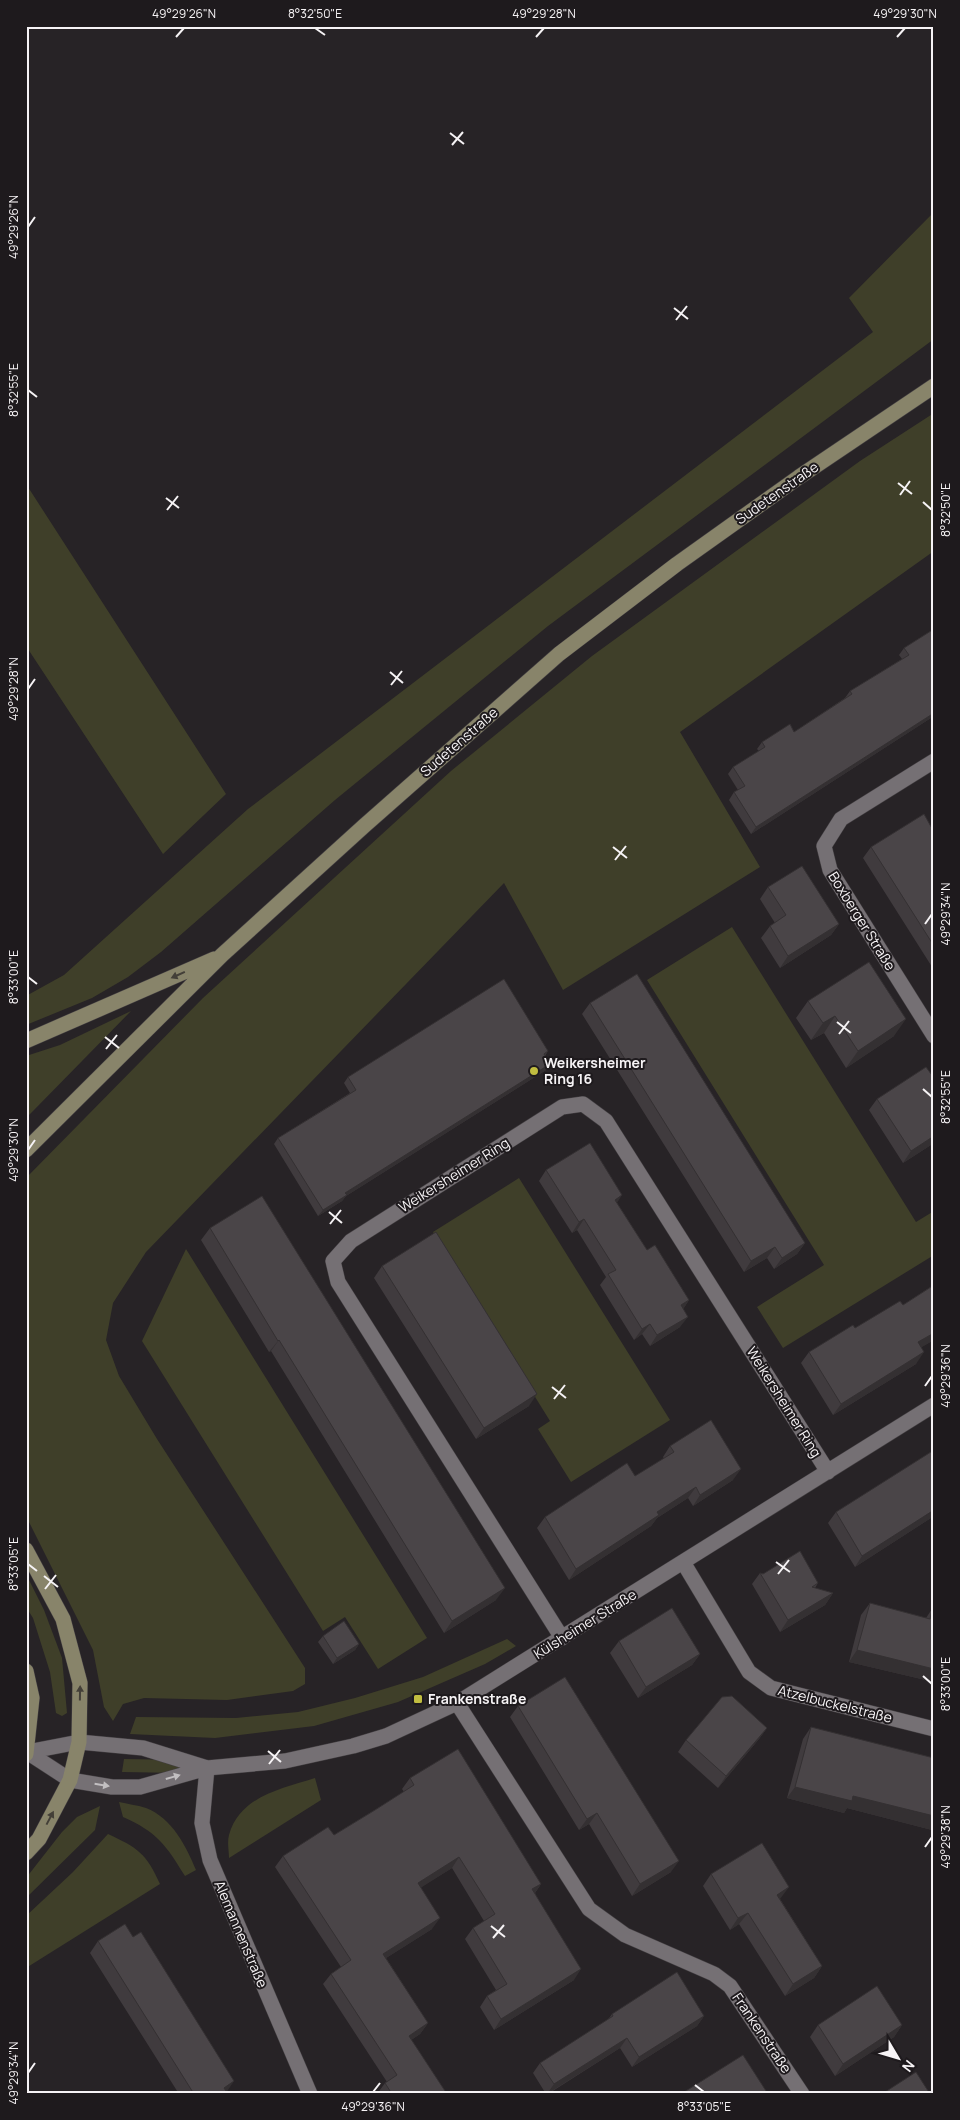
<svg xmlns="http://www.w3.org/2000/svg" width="960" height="2120" viewBox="0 0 960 2120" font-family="Manrope,sans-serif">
	<rect width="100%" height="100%" fill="#272326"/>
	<!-- green -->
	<path fill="#3f3f29" d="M934 212V339L548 626 335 800 161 952 128 977 92 998 26 1025V996L64 975 248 809 873 332 849 298Z
		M934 413V551L680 732 760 867 563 990 504 883 146 1252 113 1303 106 1340 119 1376 157 1439 305 1668V1684L293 1691 227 1700 144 1698 123 1704 113 1721 104 1707 93 1650 26 1516V1178L203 998 451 771 592 656 860 461Z
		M26 484 226 794 163 854 26 646Z
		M732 927 916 1222 934 1211V1255L783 1348 757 1307 824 1265 647 980Z
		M131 1011 35 1109 26 1118V1056L60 1045Z
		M519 1178 670 1420 571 1482 538 1429 550 1421 433 1232Z
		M186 1249 427 1638 378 1669 345 1617 323 1631 142 1341Z
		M26 1574 44 1610 62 1658 67 1713 62 1716 56 1713 50 1672 33 1618 26 1607Z
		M507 1639 516 1646 485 1664 398 1702 314 1726 215 1738 130 1734 136 1717 236 1718 298 1712 355 1698 423 1677Z
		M124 1759 181 1760 180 1773 122 1772Z
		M315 1778 321 1800 229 1858C229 1851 227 1842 229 1835 240 1796 281 1789 315 1778Z
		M119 1802C127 1804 137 1805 146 1808 172 1818 186 1846 196 1870L185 1876C166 1845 157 1832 123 1817Z
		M100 1806 95 1830 26 1898V1878L62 1832 77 1817Z
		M108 1834C138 1848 146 1853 160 1884L26 1968V1916L73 1872Z"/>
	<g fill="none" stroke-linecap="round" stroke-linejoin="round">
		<defs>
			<path id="street" d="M934 761 841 819 824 846 830 870 934 1036
				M683 1562 749 1672 771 1688 934 1729
				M562 1638 338 1282 333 1261 351 1241 562 1107 583 1104 606 1121 828 1472
				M457 1703 589 1909 625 1935 714 1974 730 1986 802 2094
				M27 1752 70 1780 112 1787H140L207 1768 285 1761 353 1746 386 1736 457 1703 934 1405
				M27 1752 79 1742 143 1748 207 1768
				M207 1768 202 1823 210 1860 310 2094"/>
			<path id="secondary" d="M26 1041 214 959
				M26 1150 222 955 364 826 559 654 677 564 799 477 934 386
				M26 1550 63 1619 80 1683 79 1742 70 1780 39 1839 26 1853
				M26 1671 32 1698 26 1754"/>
		</defs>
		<!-- street casing -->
		<use href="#street" stroke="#433f42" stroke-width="16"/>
		<!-- secondary casing -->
		<use href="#secondary" stroke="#433f42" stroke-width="16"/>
		<!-- street -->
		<use href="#street" stroke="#757074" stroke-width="15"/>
		<!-- secondary -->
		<use href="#secondary" stroke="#88846a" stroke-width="15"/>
	</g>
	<!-- wall -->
	<path fill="#403b3e" d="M934 629V716L751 834 729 800 734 792 738 790 728 774 733 767 759 751 757 749 762 742 794 732 845 698 850 691 902 659 899 655 904 648Z
		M934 832V970L863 858 871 847Z
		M768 887 839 924 831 935 780 968 761 938 770 926 775 923 760 899Z
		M808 1001 894 1036 846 1068 824 1033 811 1040 796 1018Z
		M590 1003 805 1243 797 1254 774 1269 767 1258 744 1272 582 1014Z
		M548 1051 545 1056 550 1064 546 1070 346 1196 342 1201 318 1216 274 1144 278 1138 350 1093 344 1083 348 1077Z
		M877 1099 934 1143 903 1163 869 1110Z
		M546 1170 617 1203 647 1250 689 1300 683 1309 680 1327 650 1346 642 1334 634 1340 600 1285 606 1277 577 1230 572 1233 539 1181Z
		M210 1228 496 1600 444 1633 271 1351 269 1352 201 1240Z
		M382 1266 529 1406 476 1439 374 1278Z
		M934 1284V1340L921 1347 916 1364 833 1415 801 1363 809 1352 903 1305 932 1286Z
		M670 1446 733 1480 693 1506 688 1498 657 1518 651 1526 569 1580 537 1528 545 1517 635 1476 664 1459 663 1457Z
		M836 1512 934 1516 855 1567 828 1523Z
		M760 1573 818 1583 815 1588 833 1593 825 1605 780 1632 752 1584Z
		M870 1603 926 1618 932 1609H934V1682L849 1662 861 1615Z
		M323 1636 359 1644 355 1650 333 1664 318 1642Z
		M619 1641 700 1654 692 1665 638 1698 610 1653Z
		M518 1706 671 1872 632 1896 589 1824 579 1830 510 1717Z
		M811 1727 932 1830 847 1808 844 1813 787 1798 803 1739Z
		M767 1728 759 1739 718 1788 678 1752 686 1740Z
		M410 1778 541 1884 535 1893 574 1980 494 2030 480 2007 487 1996 496 1990 465 1939 473 1928 484 1921 452 1868 421 1887 432 1929 386 1958 428 2023 420 2034 411 2040 447 2094H377L385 2083 387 2082 323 1984 331 1974 341 1967 275 1867 283 1856 334 1835 404 1792 402 1789Z
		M711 1874 780 1899 822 1966 814 1978 785 1996 739 1924 730 1930 703 1886Z
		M98 1941 227 2092 228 2094H179L90 1953Z
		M612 2014 704 2016 697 2026 632 2067 620 2048 548 2094H546L533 2073 540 2063 607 2021Z
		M818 2025H902L894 2037 835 2076 810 2037Z"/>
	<!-- shaded-wall -->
	<path fill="#343032" d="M934 713V716L751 834 756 827Z
		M839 924 831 935 780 968 788 956Z
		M835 1016 824 1033 811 1040 823 1023Z
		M906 1019 894 1036 846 1068 858 1051Z
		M550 1064 546 1070 346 1196 342 1201 318 1216 323 1210 345 1193Z
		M934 1136V1143L903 1163 911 1151Z
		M622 1195 615 1206V1200Z
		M584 1219 577 1230 572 1233 579 1222Z
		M805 1243 797 1254 774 1269 782 1258Z
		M775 1247 767 1258 744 1272 751 1261Z
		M689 1300 682 1311 681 1305Z
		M688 1317 680 1327 650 1346 657 1335Z
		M650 1324 642 1334 634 1340 642 1329Z
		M934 1333V1340L910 1354 918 1342Z
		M279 1340 271 1351 269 1352 278 1341Z
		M924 1352 916 1364 833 1415 841 1404Z
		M537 1394 529 1406 476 1439 484 1428Z
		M741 1469 733 1480 693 1506 700 1495Z
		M696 1487 688 1498 657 1518 651 1526 569 1580 576 1569 657 1512Z
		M934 1510V1516L855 1567 862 1556Z
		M505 1588 496 1600 444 1633 452 1621Z
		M833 1593 825 1605 780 1632 788 1620Z
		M359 1644 355 1650 333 1664 337 1658Z
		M857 1650 934 1669V1682L849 1662Z
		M700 1654 692 1665 638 1698 646 1687Z
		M767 1728 759 1739 718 1788 726 1776Z
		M795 1787 853 1796 934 1816V1827L932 1830 847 1808 844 1813 787 1798Z
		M597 1813 589 1824 579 1830 587 1819Z
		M459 1857 452 1868 411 1894 418 1883Z
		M679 1861 671 1872 632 1896 640 1884Z
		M541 1884 534 1894 532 1889Z
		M789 1887 780 1899 769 1906 777 1895Z
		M748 1913 739 1924 730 1930 738 1918Z
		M440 1918 432 1929 375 1965 383 1954Z
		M822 1966 814 1978 785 1996 793 1984Z
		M581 1969 574 1980 494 2030 501 2019Z
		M704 2016 697 2026 632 2067 639 2057Z
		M428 2023 420 2034 401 2047 409 2036Z
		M902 2025 894 2037 835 2076 843 2064Z
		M627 2038 620 2048 547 2094 554 2084Z
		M234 2081 226 2093 224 2088Z"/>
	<!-- building -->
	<path fill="#4a4548" stroke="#343032" d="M934 629V713L756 827 734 792 745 786 733 767 765 747 762 742 790 724 794 732 852 694 850 691 909 655 904 648Z
		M924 814 934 832V946L871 847Z
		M802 866 839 924 788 956 770 926 786 915 768 887Z
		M869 962 906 1019 858 1051 835 1016 823 1023 808 1001Z
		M637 974 805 1243 782 1258 775 1247 751 1261 590 1003Z
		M504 979 548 1051 544 1054 550 1064 345 1193 347 1195 323 1210 278 1138 356 1090 348 1077Z
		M926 1067 934 1078V1136L911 1151 877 1099Z
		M590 1143 622 1195 615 1200 647 1250 655 1245 689 1300 681 1305 688 1317 657 1335 650 1324 642 1329 608 1274 616 1270 584 1219 579 1222 546 1170Z
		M262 1196 505 1588 452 1621 279 1340 278 1341 210 1228Z
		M436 1232 537 1394 484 1428 382 1266Z
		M934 1285V1333L918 1342 924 1352 841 1404 809 1352 853 1325 855 1328 900 1301 903 1305Z
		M711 1420 741 1469 700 1495 696 1487 657 1512 659 1515 576 1569 545 1517 627 1463 635 1476 674 1452 670 1446Z
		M934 1450V1510L862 1556 836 1512Z
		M800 1551 818 1583 812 1587 833 1593 788 1620 760 1573 763 1574Z
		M870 1603 930 1619 932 1609H934V1669L857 1650Z
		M672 1608 700 1654 646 1687 619 1641Z
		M344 1621 359 1644 337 1658 323 1636Z
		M565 1677 679 1861 640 1884 597 1813 587 1819 518 1706Z
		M732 1696 767 1728 726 1776 686 1740 722 1697Z
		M811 1727 934 1758V1816L853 1796 852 1801 795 1787Z
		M458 1749 541 1884 532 1889 581 1969 501 2019 487 1996 507 1984 473 1928 495 1914 459 1857 418 1883 440 1918 383 1954 428 2023 409 2036 447 2094H392L385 2083 397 2075 331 1974 351 1960 283 1856 328 1827 334 1835 375 1810 414 1785 410 1778Z
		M762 1843 789 1887 777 1895 822 1966 793 1984 748 1913 738 1918 711 1874Z
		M125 1924 133 1937 141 1932 234 2081 224 2088 228 2094H194L98 1941Z
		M677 1972 704 2016 639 2057 627 2038 554 2084 540 2063 613 2016 612 2014Z
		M877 1986 902 2025 843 2064 818 2025Z
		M743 2055 768 2094H681Z
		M916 2072 930 2094H882Z"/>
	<!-- one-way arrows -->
	<defs><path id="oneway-solid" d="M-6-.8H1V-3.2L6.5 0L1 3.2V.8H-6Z" transform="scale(1.25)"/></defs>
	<g fill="#433f38">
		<use href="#oneway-solid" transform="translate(178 975) rotate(156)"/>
		<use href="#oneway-solid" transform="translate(80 1693) rotate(-89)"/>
		<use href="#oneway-solid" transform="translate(50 1818) rotate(-62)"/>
	</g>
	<g fill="#c2bfc1">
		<use href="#oneway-solid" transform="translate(173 1777) rotate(-16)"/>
		<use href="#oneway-solid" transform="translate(102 1785) rotate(9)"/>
	</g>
	<!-- ticks -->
	<path fill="none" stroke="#f6f3f5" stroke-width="2" d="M315 28 325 35M176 37 184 28M536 37 544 28M897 37 905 28M450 133 464 144M452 145 463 132M28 227 35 217M674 308 688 319M676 320 687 306M28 390 37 397M898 483 912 494M900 495 910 481M166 498 179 508M923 502 932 510M167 510 178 496M390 672 403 683M391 685 402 671M28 689 35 679M613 847 627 858M615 860 626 846M925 924 932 914M28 977 37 984M837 1022 851 1033M839 1034 849 1021M105 1037 119 1048M106 1049 117 1035M923 1089 932 1097M28 1150 35 1140M329 1212 342 1223M330 1224 341 1210M925 1386 932 1376M552 1387 566 1398M554 1399 565 1385M776 1562 790 1572M28 1564 37 1571M778 1574 789 1560M44 1576 58 1587M45 1589 56 1575M923 1676 932 1684M268 1751 281 1762M269 1764 280 1750M925 1847 932 1837M491 1926 505 1937M493 1938 504 1925M28 2073 35 2063M695 2085 704 2092M373 2092 380 2083"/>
	<!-- markers -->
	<g fill="#c1bd40" stroke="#1e1a1d" stroke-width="2">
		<circle cx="534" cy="1071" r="5"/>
		<rect x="413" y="1694" width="10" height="10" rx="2.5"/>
	</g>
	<g text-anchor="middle" stroke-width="4" stroke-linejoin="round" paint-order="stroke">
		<!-- street labels -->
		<g font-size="14" fill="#f6f3f5" stroke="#1e1a1d">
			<text transform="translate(777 493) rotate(-35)" y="5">Sudetenstraße</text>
			<text transform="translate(459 742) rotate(-41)" y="5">Sudetenstraße</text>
			<text transform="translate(862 921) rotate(58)" y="5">Boxberger Straße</text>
			<text transform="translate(454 1175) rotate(-32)" y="5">Weikersheimer Ring</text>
			<text transform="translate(784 1402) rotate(58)" y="5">Weikersheimer Ring</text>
			<text transform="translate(585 1624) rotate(-32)" y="5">Külsheimer Straße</text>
			<text transform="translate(835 1704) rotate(14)" y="5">Atzelbuckelstraße</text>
			<text transform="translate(241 1934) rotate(67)" y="5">Alemannenstraße</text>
			<text transform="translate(762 2033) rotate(56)" y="5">Frankenstraße</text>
		</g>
		<!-- poi labels -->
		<g font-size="14" font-weight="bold" fill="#f6f3f5" stroke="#1e1a1d" text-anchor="start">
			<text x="544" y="1068">Weikersheimer<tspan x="544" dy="16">Ring 16</tspan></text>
			<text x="428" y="1704">Frankenstraße</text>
		</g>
	</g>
	<!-- border -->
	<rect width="960" height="2120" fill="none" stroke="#1e1a1d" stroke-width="55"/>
	<!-- north arrow -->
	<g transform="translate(898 2058) rotate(128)" stroke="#1e1a1d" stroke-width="4" paint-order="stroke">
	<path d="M0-4L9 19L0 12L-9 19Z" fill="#f6f3f5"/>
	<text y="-8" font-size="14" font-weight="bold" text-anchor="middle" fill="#f6f3f5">N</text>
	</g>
	<rect x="28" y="28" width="904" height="2064" fill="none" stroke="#f6f3f5" stroke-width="2"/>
	<g font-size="12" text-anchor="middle" fill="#f6f3f5">
		<text x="184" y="18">49°29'26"N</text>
		<text x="315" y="18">8°32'50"E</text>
		<text x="544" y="18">49°29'28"N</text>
		<text x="905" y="18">49°29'30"N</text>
		<text transform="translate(14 227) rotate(-90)" y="4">49°29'26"N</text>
		<text transform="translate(14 390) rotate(-90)" y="4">8°32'55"E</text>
		<text transform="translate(946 510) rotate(-90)" y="4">8°32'50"E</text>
		<text transform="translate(14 689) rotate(-90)" y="4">49°29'28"N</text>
		<text transform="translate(946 914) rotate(-90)" y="4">49°29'34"N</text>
		<text transform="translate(14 977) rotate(-90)" y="4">8°33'00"E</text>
		<text transform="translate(946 1097) rotate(-90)" y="4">8°32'55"E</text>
		<text transform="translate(14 1150) rotate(-90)" y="4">49°29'30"N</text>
		<text transform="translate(946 1376) rotate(-90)" y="4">49°29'36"N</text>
		<text transform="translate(14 1564) rotate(-90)" y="4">8°33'05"E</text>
		<text transform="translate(946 1684) rotate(-90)" y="4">8°33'00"E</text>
		<text transform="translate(946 1837) rotate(-90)" y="4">49°29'38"N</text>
		<text transform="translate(14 2073) rotate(-90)" y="4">49°29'34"N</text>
		<text x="373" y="2111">49°29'36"N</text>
		<text x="704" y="2111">8°33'05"E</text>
	</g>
</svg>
